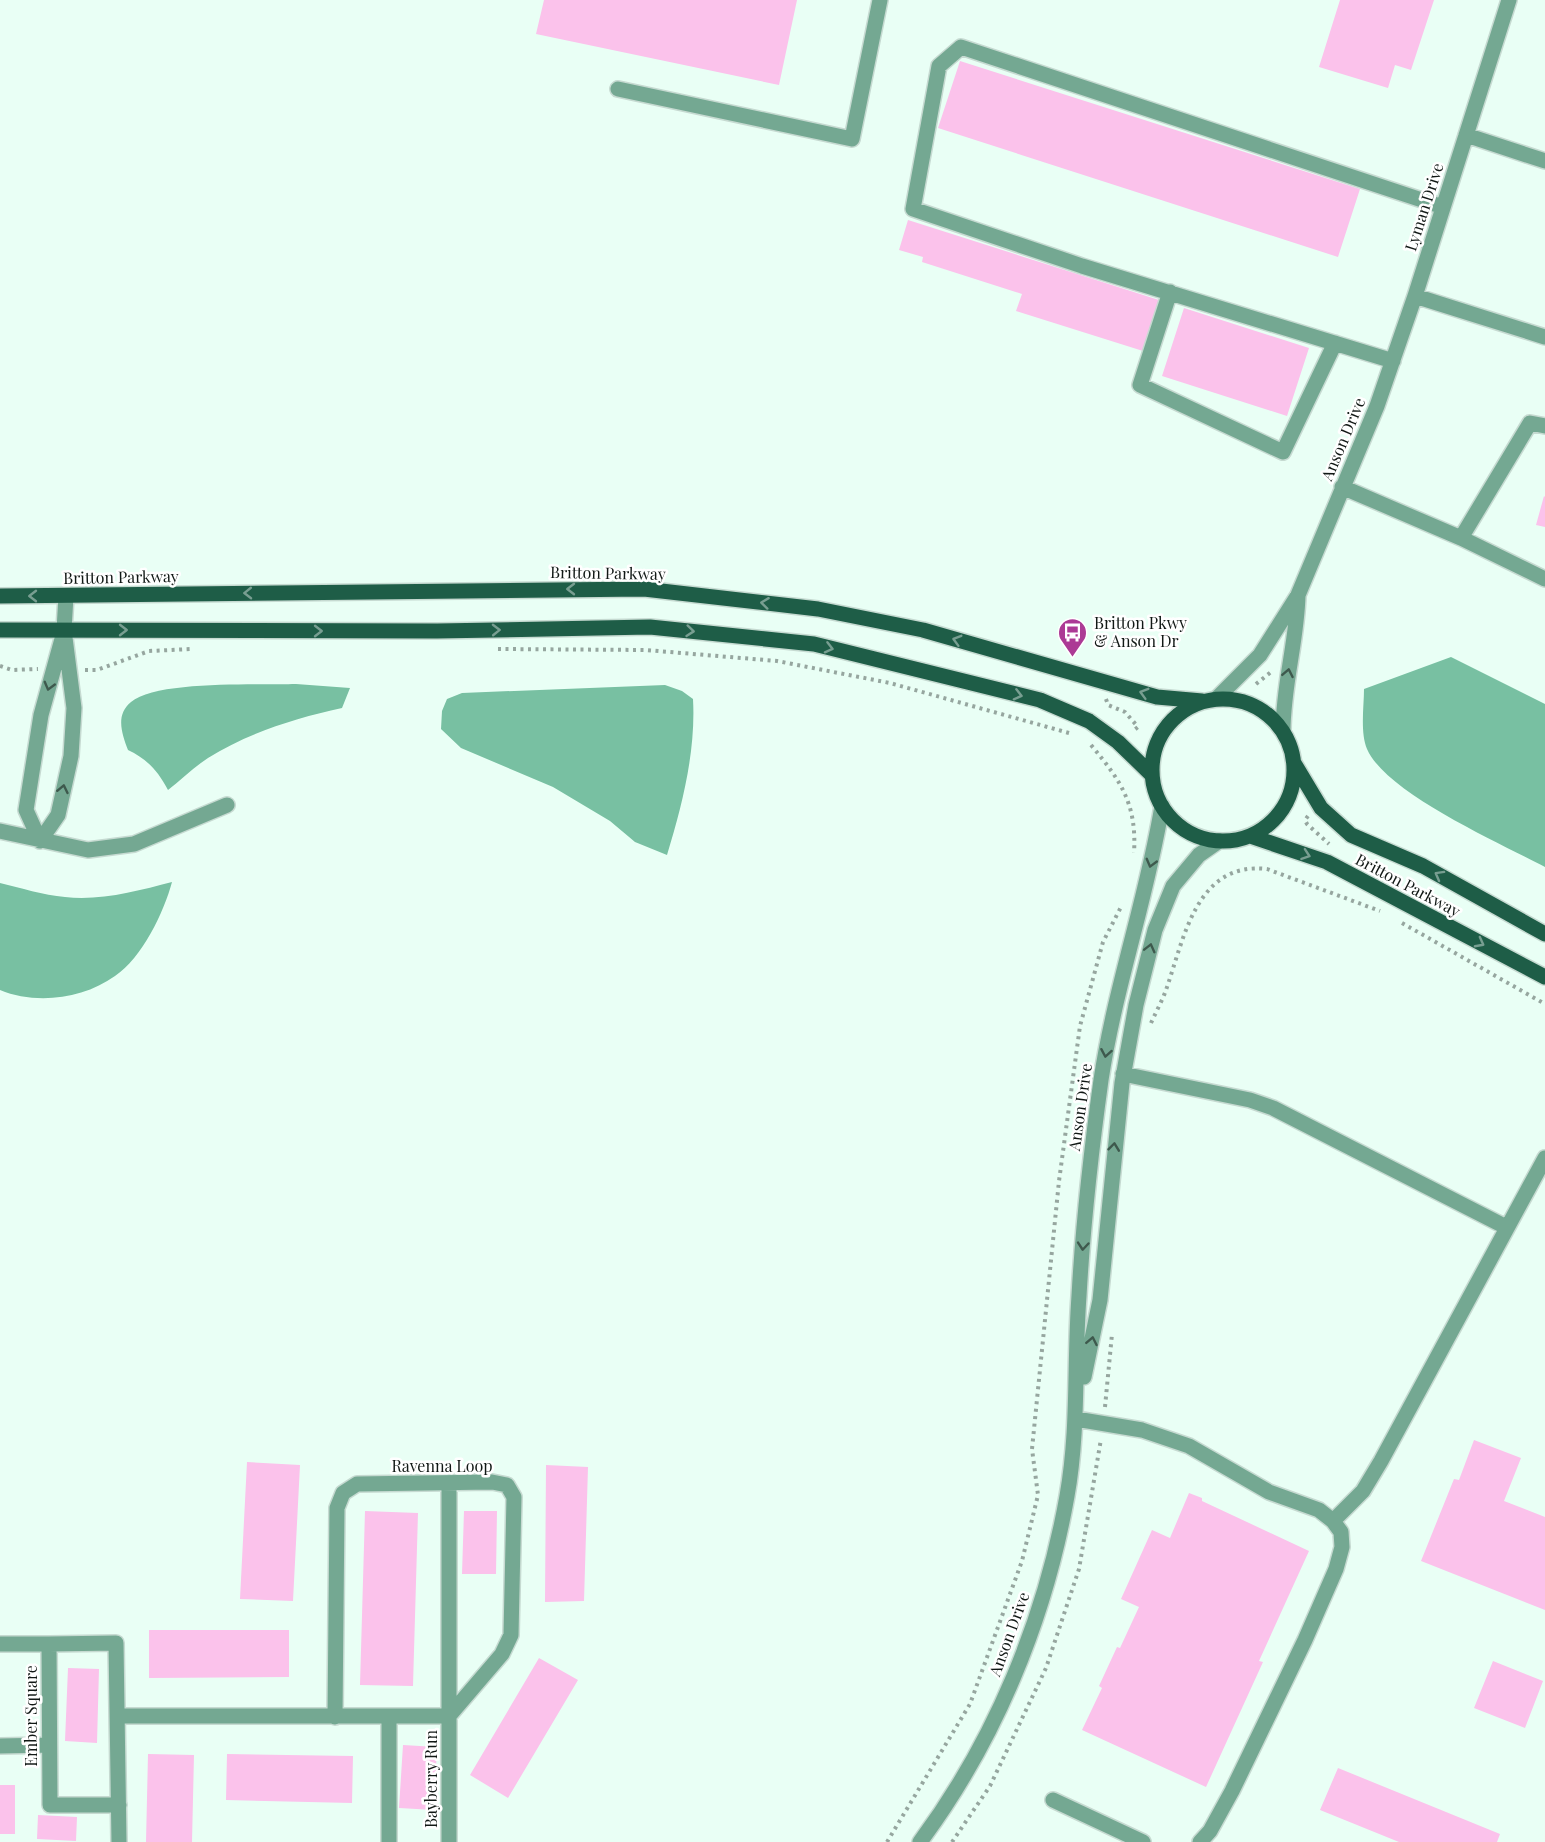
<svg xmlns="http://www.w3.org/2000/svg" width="1545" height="1842" viewBox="0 0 1545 1842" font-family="'Playfair Display',serif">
	<rect width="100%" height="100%" fill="#e9fff5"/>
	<!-- water -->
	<path fill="#78c0a2" d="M1451 657 1545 704V867C1500 843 1386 793 1367 749 1360 732 1364 707 1364 689Z
		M296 684 350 688 342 708C296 718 248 733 208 758 194 767 181 780 168 790 158 771 147 759 128 750 122 734 115 715 131 702 156 680 260 685 296 684Z
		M665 685 682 691 693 699C696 751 682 806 667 855L635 842 610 821 553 787 461 748 441 729 442 711 447 699 462 693Z
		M172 882C164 912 142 958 115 976 83 999 36 1005 0 990V883C21 888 43 895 65 897 100 901 138 891 172 882Z"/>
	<!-- building -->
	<path fill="#fbc2eb" d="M544 0H797L779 85 536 34Z
		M1340 0H1434L1411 70 1395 65 1388 88 1319 67Z
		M960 61 1360 189 1338 257 938 128Z
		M908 220 1159 300 1143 351 1016 311 1022 294 922 262 923 257 899 250Z
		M1184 308 1309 348 1287 416 1162 376Z
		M1544 496 1545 497V527L1536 525Z
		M1474 1440 1521 1458 1504 1501 1545 1517V1610L1421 1561 1454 1479 1459 1480Z
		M247 1462 300 1465 293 1601 240 1599Z
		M546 1465 588 1467 584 1601 545 1602Z
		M1189 1493 1202 1498V1501L1309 1551 1259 1661 1263 1662 1206 1787 1082 1730 1102 1688 1099 1686 1117 1647 1120 1648 1139 1607 1121 1599 1152 1530 1170 1538Z
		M365 1511 418 1513 413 1686 360 1685Z
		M464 1511H497L496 1574H462Z
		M149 1630H289V1677L149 1678Z
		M539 1658 578 1680 508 1798 470 1775Z
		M1493 1661 1543 1681 1525 1728 1474 1708Z
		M68 1668 99 1669 97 1743 65 1741Z
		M403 1745 437 1747 434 1810 399 1808Z
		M148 1754 194 1755 192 1842H146Z
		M227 1754 353 1756 352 1803 226 1800Z
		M1338 1768 1500 1834 1497 1842H1399L1320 1810Z
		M0 1785H15V1834H0Z
		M38 1815 77 1817 76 1841 37 1839Z"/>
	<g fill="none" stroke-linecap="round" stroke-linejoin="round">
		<defs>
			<path id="minor" d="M618 89 852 139 880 0
				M1466 135 1545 161
				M1170 292 1140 385 1283 452 1335 343
				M1415 296 1545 337
				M1393 361 1082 266 913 209 939 66 961 47 1443 207
				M1342 487 1461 538 1530 423 1545 426
				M1461 538 1545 579
				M1216 699 1260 655 1298 595 1377 406 1415 296 1509 0
				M1283 731C1283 685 1297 641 1298 595
				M0 831 88 850 134 844 227 805
				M40 841 58 815 71 756 74 708 64 630 66 596
				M40 841 26 810 41 715 62 639
				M1123 1074 1250 1100 1273 1108 1506 1227
				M1084 1377 1100 1300 1122 1083 1136 1005 1155 930 1173 886 1199 855 1219 841
				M1076 1419 1142 1430 1189 1446 1269 1492 1319 1510 1333 1521 1341 1532 1342 1547 1336 1569 1305 1640 1232 1791 1210 1831 1200 1842
				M449 1483V1842
				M1333 1521 1363 1491 1381 1461 1545 1158
				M0 1644H49
				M117 1716H449L502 1654 511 1635 514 1497 507 1485 492 1482 357 1484 343 1493 337 1508 335 1717
				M0 1746 49 1745
				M1053 1800 1143 1842
				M119 1805H50L49 1644 116 1643 119 1842
				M389 1842V1717
				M920 1842C995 1741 1045 1620 1067 1496 1079 1429 1074 1363 1079 1296 1083 1224 1091 1152 1101 1080 1115 987 1147 898 1162 806"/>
			<path id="major" d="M0 596 644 589 818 609 923 630 1157 697 1202 701
				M0 630 437 631 650 627 814 644 1040 700 1089 721 1118 742 1152 775
				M1152 770a71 71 0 1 1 142 0a71 71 0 1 1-142 0Z
				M1294 763 1321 808 1351 835 1423 866 1545 934
				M1250 836 1327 862 1545 977"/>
		</defs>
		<!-- minor casing -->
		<use href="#minor" stroke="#c6dad1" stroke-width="18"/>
		<!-- major casing -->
		<use href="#major" stroke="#c6dad1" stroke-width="18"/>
		<!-- path -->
		<path stroke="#96a69f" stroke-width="4" stroke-dasharray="3 4.5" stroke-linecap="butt" d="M498 649 646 650 777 661 890 683 1069 733
			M0 666 12 670 38 669
			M85 670H97L149 651 191 649
			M1256 684 1271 672
			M1106 699 1108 705 1125 712 1138 727 1133 731
			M1091 745C1121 781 1137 804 1134 853
			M1308 816 1305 820 1307 824 1329 844
			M1402 923 1545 1004
			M1151 1023C1156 1012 1162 1001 1166 990 1184 939 1196 861 1267 869L1380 911
			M1105 1407 1112 1334
			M887 1842 970 1704 1022 1561 1038 1495 1032 1449 1059 1181 1080 1026 1103 942 1121 907
			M952 1842 990 1786 1046 1668 1079 1569 1101 1439"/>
		<!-- minor -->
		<use href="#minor" stroke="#74a892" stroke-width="15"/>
		<!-- major -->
		<use href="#major" stroke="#1e5d47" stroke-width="15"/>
	</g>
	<!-- one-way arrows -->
	<defs><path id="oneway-chevron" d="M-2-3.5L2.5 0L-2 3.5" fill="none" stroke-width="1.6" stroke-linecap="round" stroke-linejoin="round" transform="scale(1.5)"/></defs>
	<g stroke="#789e91">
		<use href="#oneway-chevron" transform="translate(571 589) rotate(180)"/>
		<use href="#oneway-chevron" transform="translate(248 593) rotate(179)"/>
		<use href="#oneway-chevron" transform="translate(33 596) rotate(-180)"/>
		<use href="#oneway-chevron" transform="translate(765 603) rotate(-173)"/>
		<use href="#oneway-chevron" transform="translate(123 630)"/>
		<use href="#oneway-chevron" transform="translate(496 630) rotate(-1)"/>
		<use href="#oneway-chevron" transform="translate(318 631)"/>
		<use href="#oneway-chevron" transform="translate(690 631) rotate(6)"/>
		<use href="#oneway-chevron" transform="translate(957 640) rotate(-164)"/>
		<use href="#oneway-chevron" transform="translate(829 648) rotate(14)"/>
		<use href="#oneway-chevron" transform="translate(1144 693) rotate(-164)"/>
		<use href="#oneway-chevron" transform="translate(1018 695) rotate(14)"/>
		<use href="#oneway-chevron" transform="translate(1306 855) rotate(19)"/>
		<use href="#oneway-chevron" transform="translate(1439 875) rotate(-151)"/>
		<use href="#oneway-chevron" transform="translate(1480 943) rotate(28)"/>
	</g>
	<g stroke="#3e594d">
		<use href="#oneway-chevron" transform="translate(1288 673) rotate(-79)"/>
		<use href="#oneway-chevron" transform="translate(49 686) rotate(105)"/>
		<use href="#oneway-chevron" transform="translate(63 789) rotate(-78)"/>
		<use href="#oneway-chevron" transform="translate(1151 863) rotate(105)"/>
		<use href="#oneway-chevron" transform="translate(1150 948) rotate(-76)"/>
		<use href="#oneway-chevron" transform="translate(1106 1053) rotate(100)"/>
		<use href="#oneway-chevron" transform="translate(1114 1147) rotate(-83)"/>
		<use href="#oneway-chevron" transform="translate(1083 1246) rotate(95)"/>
		<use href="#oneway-chevron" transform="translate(1092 1341) rotate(-79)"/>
	</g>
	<!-- icons -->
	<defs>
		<symbol id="bus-pin" viewBox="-11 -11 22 30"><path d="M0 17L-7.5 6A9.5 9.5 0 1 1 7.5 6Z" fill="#ac3a95" stroke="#fff"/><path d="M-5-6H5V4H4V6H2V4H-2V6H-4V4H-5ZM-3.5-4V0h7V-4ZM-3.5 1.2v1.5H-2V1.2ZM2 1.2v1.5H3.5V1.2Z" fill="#fff"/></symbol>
	</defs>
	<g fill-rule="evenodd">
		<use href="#bus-pin" x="1056" y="616" width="33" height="45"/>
	</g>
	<g text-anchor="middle" stroke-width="5" stroke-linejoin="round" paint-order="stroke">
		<!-- street labels -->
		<g font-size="16" fill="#111815" stroke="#fff">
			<text transform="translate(1424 207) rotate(-72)" y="6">Lyman Drive</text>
			<text transform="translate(1343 439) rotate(-67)" y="6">Anson Drive</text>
			<text transform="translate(608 573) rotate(1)" y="6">Britton Parkway</text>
			<text transform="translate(121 577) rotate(-1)" y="6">Britton Parkway</text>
			<text transform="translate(1408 885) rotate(28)" y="6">Britton Parkway</text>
			<text transform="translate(1080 1107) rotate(-82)" y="6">Anson Drive</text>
			<text x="442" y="1472">Ravenna Loop</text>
			<text transform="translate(1009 1634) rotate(-70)" y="6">Anson Drive</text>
			<text transform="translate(31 1716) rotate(-90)" y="6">Ember Square</text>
			<text transform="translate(431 1779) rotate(-90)" y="6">Bayberry Run</text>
		</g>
		<!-- poi labels -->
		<g font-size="16" fill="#111815" stroke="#fff" text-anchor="start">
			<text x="1094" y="629">Britton Pkwy<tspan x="1094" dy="18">&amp; Anson Dr</tspan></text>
		</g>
	</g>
</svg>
